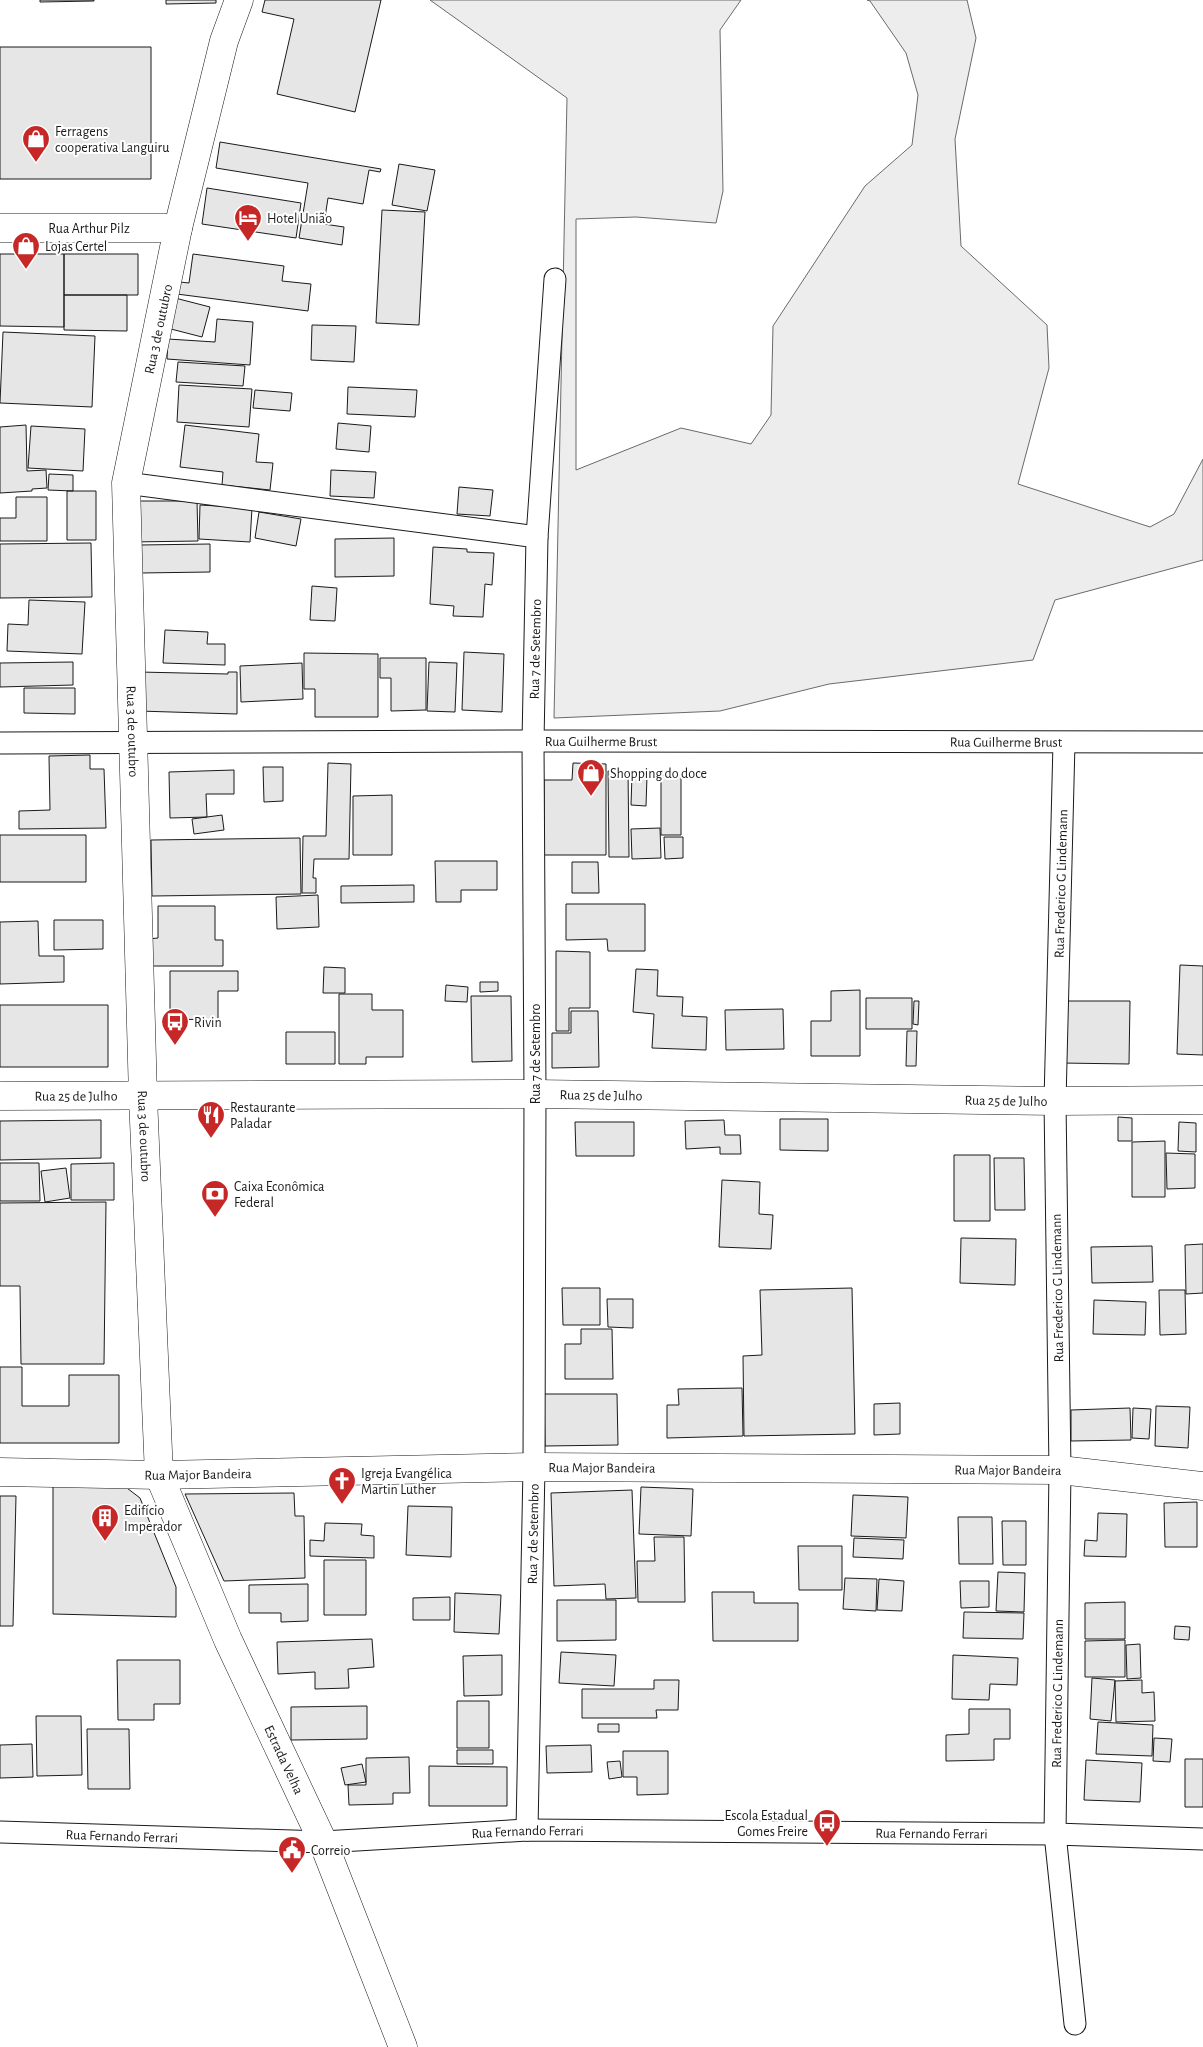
<svg xmlns="http://www.w3.org/2000/svg" width="1203" height="2047" viewBox="0 0 1203 2047" font-family="'Alegreya Sans',sans-serif">
	<rect width="100%" height="100%" fill="#fff"/>
	<!-- built -->
	<path fill="#ededed" stroke="#6a6a6a" d="M430 0H741L720 30 723 191 716 223 636 217 576 219V470L681 428 751 444 771 415 773 326 865 186 912 145 918 95 906 53 870 1 867 0H967L976 38 955 139 961 246 1047 325 1049 368 1018 484 1150 527 1174 514 1203 459V560L1055 600 1033 660 829 684 720 711 554 718 567 98Z"/>
	<!-- building -->
	<path fill="#e6e6e6" stroke="#1a1a1a" d="M40 0H94V1L40 2Z
		M166 0H216V3L166 4Z
		M265 0H381L355 112 277 94 294 19 262 12Z
		M0 47H151V179H0Z
		M220 142 381 169 380 172 369 170 363 204 328 198 324 224 344 227 342 245 299 238 308 183 216 168Z
		M399 164 435 170 427 211 392 205Z
		M207 188 301 203 296 238 202 224Z
		M382 210 425 212 419 325 376 323Z
		M0 254H64V327L0 326Z
		M64 254H138V295H64Z
		M193 254 284 266 282 281 311 284 308 311 169 293 171 281 189 283Z
		M64 295H127V331L64 330Z
		M175 298 210 307 202 337 167 328Z
		M217 319 253 322 250 365 167 359 168 339 215 342Z
		M312 325 356 326 354 362 311 360Z
		M3 332 95 336 92 407 0 403Z
		M178 362 245 366 243 386 176 382Z
		M179 385 252 389 249 427 177 422Z
		M348 387 417 390 415 417 347 414Z
		M255 390 292 393 290 411 253 408Z
		M338 423 371 426 369 452 336 449Z
		M26 425 27 471 46 470 47 488 32 489V491L0 493V427Z
		M185 425 259 434 256 462 273 463 270 490 222 485 223 472 180 467Z
		M31 426 85 429 83 471 28 468Z
		M331 470 376 472 374 498 330 496Z
		M49 474 73 475V491L48 490Z
		M459 487 493 490 490 516 457 514Z
		M67 491H96V540H67Z
		M16 497H47V541H0V518H16Z
		M131 501H197L198 541 131 542Z
		M200 505 252 508 250 542 199 539Z
		M259 512 301 519 296 546 255 538Z
		M394 538V576L335 577V539Z
		M91 543 92 597 0 598V544Z
		M210 544V572L140 573V545Z
		M433 547 467 549V552L494 553 492 585 485 584 483 617 453 616 454 606 430 604Z
		M312 586 337 588 335 621 310 620Z
		M29 600 85 602 82 654 7 651 8 624 28 625Z
		M165 630 208 632 207 644H225V665L163 663Z
		M464 652 504 654 502 712 462 710Z
		M304 653 378 654V717H315V689H304Z
		M380 658H426V710L391 711V678H380Z
		M73 662V685L0 687V663Z
		M429 662 457 663 455 712 427 711Z
		M302 663 303 699 241 702 240 666Z
		M139 672 228 674V672H237V714L138 711Z
		M24 688H75V714L24 713Z
		M90 755V769H104L106 828 19 829V811L50 810 49 756Z
		M328 763 351 764 349 859H314L313 878H316V893H302L303 836H326Z
		M573 763 606 764V855H544V780H572Z
		M263 767H283V801L264 802Z
		M234 770V794H206L207 817 170 818 169 772Z
		M608 771H628L629 857H609Z
		M632 775 647 776 646 806 631 805Z
		M661 775H681V835H661Z
		M392 795V855H353V796Z
		M222 815 224 830 194 834 192 819Z
		M660 828 661 858 632 859 631 829Z
		M0 835H86V882H0Z
		M664 837H683V858L665 859Z
		M300 838 301 894 152 896 151 840Z
		M435 861H497V890H461V902H436Z
		M572 862H598L599 893H572Z
		M414 885V902L341 903V886Z
		M318 895 319 927 277 929 276 897Z
		M566 904H645V951H608L607 939 566 940Z
		M158 906H215V940H223V966H148V939L158 938Z
		M54 920H103V949L54 950Z
		M38 921 39 956H64V982L0 984V922Z
		M556 951 590 952V1008H569V1031H556Z
		M1180 965 1203 966V1055L1177 1054Z
		M324 967 345 968V993H323Z
		M636 969 658 970 657 996 683 997 682 1016 707 1017 706 1050 652 1048 654 1014 633 1012Z
		M170 971H238V991H218V1020L170 1019Z
		M480 982H498V991L480 992Z
		M446 985 468 987 467 1002 445 1001Z
		M860 990V1056H811V1021H831V991Z
		M339 994H372V1010H403V1057H366V1064H339Z
		M471 996H511L512 1061 472 1062Z
		M866 998H912V1029H866Z
		M914 1001H919L918 1025 913 1024Z
		M1061 1001H1130L1129 1064 1061 1063Z
		M0 1005H108V1067H0Z
		M783 1009 784 1049 726 1050 725 1010Z
		M571 1011H598L599 1067 552 1068V1033H571Z
		M907 1031H917L916 1066H906Z
		M286 1032H335V1064H286Z
		M1118 1117 1132 1118V1141H1118Z
		M780 1119H828V1151L780 1150Z
		M101 1120V1158L0 1160V1121Z
		M724 1120 725 1135H740L741 1154H720V1147L686 1149 685 1121Z
		M575 1122H634V1156H576Z
		M1179 1122 1196 1123V1152L1178 1151Z
		M1165 1141V1197H1132V1142Z
		M1166 1153 1195 1154V1188L1167 1189Z
		M954 1155H990V1221H954Z
		M994 1158H1024L1025 1210H995Z
		M0 1163H39L40 1201H0Z
		M114 1163V1200H71V1164Z
		M66 1168 70 1198 45 1202 41 1171Z
		M722 1180 760 1182 759 1214 773 1215 771 1249 719 1247Z
		M106 1202 104 1364H21L20 1286H0V1203Z
		M961 1238 1016 1239 1015 1285 960 1283Z
		M1203 1244V1293L1186 1294 1185 1245Z
		M1152 1246 1153 1282 1092 1283 1091 1247Z
		M562 1288H600V1325H563Z
		M852 1288 855 1434 744 1436 743 1356 762 1355 760 1290Z
		M1159 1290H1185L1186 1334 1160 1335Z
		M607 1299H633V1328L608 1327Z
		M1094 1300 1146 1302 1145 1335 1093 1334Z
		M581 1329H612L613 1379H565V1344H581Z
		M0 1367H22V1406H69V1375H119V1443H0Z
		M742 1388 743 1436 667 1438V1405H679L678 1389Z
		M544 1394H617L618 1445 545 1446Z
		M900 1403V1434L874 1435V1404Z
		M1156 1406 1190 1407 1188 1448 1155 1446Z
		M1130 1408 1131 1440 1071 1441V1410Z
		M1133 1408 1151 1409 1149 1439 1132 1438Z
		M53 1484 123 1485 140 1498 176 1587V1617L53 1614Z
		M641 1487 693 1489 691 1536 639 1534Z
		M632 1490 636 1598 606 1599 605 1584 554 1586 551 1493Z
		M294 1493 295 1516H304L305 1578 224 1581 185 1494Z
		M853 1495 908 1497 906 1538 851 1536Z
		M0 1496H16L13 1626H0Z
		M1197 1502V1547H1165L1164 1503Z
		M408 1506 452 1507 451 1557 406 1555Z
		M1098 1513 1127 1514 1126 1557 1084 1556 1085 1540 1097 1541Z
		M958 1517H992L993 1564H959Z
		M1002 1521H1026V1565H1003Z
		M325 1523 362 1524 361 1535 374 1536V1558L310 1556V1540L324 1541Z
		M654 1537H684L685 1602H638L637 1561H655Z
		M854 1538 904 1540 903 1559 853 1557Z
		M798 1546H842V1590H799Z
		M324 1560H366V1615H324Z
		M998 1572 1025 1573 1024 1612 996 1611Z
		M845 1578 877 1579 876 1611 843 1609Z
		M879 1579 904 1581 902 1611 877 1610Z
		M960 1581H989V1607L961 1608Z
		M308 1584V1621L281 1622V1613H249V1585Z
		M712 1592H754V1603H798V1641H713Z
		M455 1593 501 1595 499 1634 454 1632Z
		M450 1597V1620H413V1598Z
		M557 1600H616V1640L557 1641Z
		M1125 1602V1639H1085V1603Z
		M964 1612 1024 1613 1023 1639 963 1638Z
		M1175 1626 1190 1627 1189 1640 1174 1639Z
		M372 1639 374 1667 348 1669 349 1688 315 1689V1672L278 1674 277 1642Z
		M1125 1640V1677H1085V1641Z
		M1140 1644 1141 1678 1127 1679 1126 1645Z
		M561 1652 616 1655 614 1686 559 1683Z
		M502 1655V1695L464 1696 463 1656Z
		M953 1655 1018 1658 1017 1685 990 1684 989 1700 952 1699Z
		M117 1660H180V1704H154V1720H118Z
		M1092 1678 1115 1680 1111 1721 1090 1719Z
		M654 1680H679L678 1710H656L657 1718H582V1689H654Z
		M1142 1680V1693L1154 1692 1155 1721 1116 1722 1115 1681Z
		M457 1701H489V1748H457Z
		M367 1706V1739L291 1740V1707Z
		M969 1709H1010V1739H994V1760L946 1761V1735L969 1734Z
		M36 1716H81L82 1775 37 1776Z
		M1098 1722 1153 1725 1152 1756 1096 1754Z
		M598 1724H619V1732H598Z
		M87 1729H129L130 1789H88Z
		M1154 1738 1172 1739 1170 1762 1153 1761Z
		M32 1744 33 1777 0 1778V1745Z
		M591 1745 592 1772 547 1773 546 1746Z
		M457 1750H493V1764H457Z
		M623 1751H668V1794L637 1795V1777H623Z
		M409 1757 410 1793H393V1804L349 1805 348 1785H366V1758Z
		M1185 1759H1203V1807H1185Z
		M1086 1760 1142 1763 1140 1802 1084 1800Z
		M620 1761 622 1777 609 1779 607 1762Z
		M362 1764 366 1782 345 1785 341 1768Z
		M429 1766 507 1767V1806H429Z"/>
	<g fill="none" stroke-linecap="round" stroke-linejoin="round">
		<defs>
			<g id="minor">
				<path d="M126 483 537 537"/>
				<path id="s1" d="M0 743 533 741 1203 742"/>
				<path id="s2" d="M527 1830 534 1467 535 1094 533 741 537 537 555 279"/>
				<path id="s3" d="M0 1832 323 1842 527 1830 1055 1834 1060 1470 1055 1101 1064 743"/>
				<path d="M1075 2024 1055 1834 1203 1839"/>
			</g>
			<g id="secondary">
				<path id="s4" d="M239 0 224 41 178 228 126 483 143 1097 159 1475 228 1640 323 1842 403 2047"/>
				<path id="s5" d="M0 228H178"/>
				<path id="s6" d="M0 1096 535 1094 1055 1101 1203 1100"/>
				<path id="s7" d="M0 1472 159 1475 534 1467 1060 1470 1203 1486"/>
			</g>
		</defs>
		<!-- minor casing -->
		<use href="#minor" stroke="#1a1a1a" stroke-width="23"/>
		<!-- secondary casing -->
		<use href="#secondary" stroke="#1a1a1a" stroke-width="29"/>
		<!-- minor -->
		<use href="#minor" stroke="#fff" stroke-width="21"/>
		<!-- secondary -->
		<use href="#secondary" stroke="#fff" stroke-width="28"/>
	</g>
	<!-- icons -->
	<defs>
		<symbol id="shop-pin" viewBox="-11 -11 22 30"><path d="M0 17L-7.5 6A9.5 9.5 0 1 1 7.5 6Z" fill="#c62828" stroke="#fff"/><path d="M-5-2.5h2.3a2.7 3.5 0 0 1 5.4 0H5L5.5 6h-11ZM-1.5-2.5h3a1.5 2.3 0 0 0-3 0Z" fill="#fff"/></symbol>
		<symbol id="hotel-pin" viewBox="-11 -11 22 30"><path d="M0 17L-7.5 6A9.5 9.5 0 1 1 7.5 6Z" fill="#c62828" stroke="#fff"/><path d="M-6-4.5h1.5V1H6V5H4.5V3h-9V5H-6ZM-4 0a1.8 1.8 0 1 1 3.6 0ZM.5 0V-2.5h3Q6-2.5 6 0Z" fill="#fff"/></symbol>
		<symbol id="bus-pin" viewBox="-11 -11 22 30"><path d="M0 17L-7.5 6A9.5 9.5 0 1 1 7.5 6Z" fill="#c62828" stroke="#fff"/><path d="M-5-6H5V4H4V6H2V4H-2V6H-4V4H-5ZM-3.5-4V0h7V-4ZM-3.5 1.2v1.5H-2V1.2ZM2 1.2v1.5H3.5V1.2Z" fill="#fff"/></symbol>
		<symbol id="restaurant-pin" viewBox="-11 -11 22 30"><path d="M0 17L-7.5 6A9.5 9.5 0 1 1 7.5 6Z" fill="#c62828" stroke="#fff"/><path d="M-5-6h1v4h1v-4h1v4h1v-4h1v5L-1.5 .5V6h-2V.5L-5-1ZM5-6V6H3V1.5H1.5Q1.5-4 5-6Z" fill="#fff"/></symbol>
		<symbol id="bank-pin" viewBox="-11 -11 22 30"><path d="M0 17L-7.5 6A9.5 9.5 0 1 1 7.5 6Z" fill="#c62828" stroke="#fff"/><path d="M-6-4H6V4H-6ZM0-2.3a2.3 2.3 0 1 0 0 4.6a2.3 2.3 0 1 0 0-4.6Z" fill="#fff"/></symbol>
		<symbol id="church-pin" viewBox="-11 -11 22 30"><path d="M0 17L-7.5 6A9.5 9.5 0 1 1 7.5 6Z" fill="#c62828" stroke="#fff"/><path d="M-1.2-6h2.4v3.5h3.3v2.4h-3.3V6h-2.4V-.1h-3.3v-2.4h3.3Z" fill="#fff"/></symbol>
		<symbol id="building-pin" viewBox="-11 -11 22 30"><path d="M0 17L-7.5 6A9.5 9.5 0 1 1 7.5 6Z" fill="#c62828" stroke="#fff"/><path d="M-4-6H4V6H1V3H-1V6H-4ZM-2.5-4.3h1.7v1.8h-1.7ZM.8-4.3h1.7v1.8H.8ZM-2.5-1h1.7V.8h-1.7ZM.8-1h1.7V.8H.8Z" fill="#fff"/></symbol>
		<symbol id="civic-pin" viewBox="-11 -11 22 30"><path d="M0 17L-7.5 6A9.5 9.5 0 1 1 7.5 6Z" fill="#c62828" stroke="#fff"/><path d="M-.6-6.5H3V-4.5H.6V-3L4-1V1h2V6H-6V1h2V-1L-.6-3ZM-1.2 2.5V6h2.4V2.5Z" fill="#fff"/></symbol>
	</defs>
	<g fill-rule="evenodd">
		<use href="#shop-pin" x="20" y="123" width="32" height="43"/>
		<use href="#hotel-pin" x="232" y="202" width="32" height="43"/>
		<use href="#shop-pin" x="10" y="230" width="32" height="43"/>
		<use href="#shop-pin" x="575" y="757" width="32" height="43"/>
		<use href="#bus-pin" x="159" y="1006" width="32" height="43"/>
		<use href="#restaurant-pin" x="195" y="1099" width="32" height="43"/>
		<use href="#bank-pin" x="199" y="1178" width="32" height="43"/>
		<use href="#church-pin" x="326" y="1465" width="32" height="43"/>
		<use href="#building-pin" x="89" y="1502" width="32" height="43"/>
		<use href="#bus-pin" x="811" y="1807" width="32" height="43"/>
		<use href="#civic-pin" x="276" y="1834" width="32" height="43"/>
	</g>
	<g text-anchor="middle" stroke-width="4" stroke-linejoin="round" paint-order="stroke">
		<!-- poi labels -->
		<g font-size="14" fill="#1a1a1a" stroke="#fff" text-anchor="start">
			<text x="55" y="136">Ferragens<tspan x="55" dy="16">cooperativa Languiru</tspan></text>
			<text x="267" y="223">Hotel União</text>
			<text x="45" y="251">Lojas Certel</text>
			<text x="610" y="778">Shopping do doce</text>
			<text x="194" y="1027">Rivin</text>
			<text x="230" y="1112">Restaurante<tspan x="230" dy="16">Paladar</tspan></text>
			<text x="234" y="1191">Caixa Econômica<tspan x="234" dy="16">Federal</tspan></text>
			<text x="361" y="1478">Igreja Evangélica<tspan x="361" dy="16">Martin Luther</tspan></text>
			<text x="124" y="1515">Edifício<tspan x="124" dy="16">Imperador</tspan></text>
			<text x="808" y="1820" text-anchor="end">Escola Estadual<tspan x="808" dy="16">Gomes Freire</tspan></text>
			<text x="311" y="1855">Correio</text>
		</g>
		<!-- street labels -->
		<g font-size="14" fill="#1a1a1a" stroke="#fff">
			<text dy="5" stroke="none"><textPath href="#s5" startOffset="89">Rua Arthur Pilz</textPath></text>
			<text transform="translate(158 329) rotate(-78)" y="5">Rua 3 de outubro</text>
			<text dy="5" stroke="none"><textPath href="#s2" startOffset="1181">Rua 7 de Setembro</textPath></text>
			<text dy="5" stroke="none"><textPath href="#s4" startOffset="745">Rua 3 de outubro</textPath></text>
			<text dy="5" stroke="none"><textPath href="#s1" startOffset="601">Rua Guilherme Brust</textPath></text>
			<text dy="5" stroke="none"><textPath href="#s1" startOffset="1006">Rua Guilherme Brust</textPath></text>
			<text dy="5" stroke="none"><textPath href="#s3" startOffset="2006">Rua Frederico G Lindemann</textPath></text>
			<text transform="translate(535 1054) rotate(-90)" y="5">Rua 7 de Setembro</text>
			<text dy="5" stroke="none"><textPath href="#s6" startOffset="601">Rua 25 de Julho</textPath></text>
			<text dy="5" stroke="none"><textPath href="#s6" startOffset="76">Rua 25 de Julho</textPath></text>
			<text dy="5" stroke="none"><textPath href="#s6" startOffset="1006">Rua 25 de Julho</textPath></text>
			<text dy="5" stroke="none"><textPath href="#s4" startOffset="1150">Rua 3 de outubro</textPath></text>
			<text transform="translate(1057 1288) rotate(-91)" y="5">Rua Frederico G Lindemann</text>
			<text dy="5" stroke="none"><textPath href="#s7" startOffset="602">Rua Major Bandeira</textPath></text>
			<text dy="5" stroke="none"><textPath href="#s7" startOffset="1008">Rua Major Bandeira</textPath></text>
			<text dy="5" stroke="none"><textPath href="#s7" startOffset="198">Rua Major Bandeira</textPath></text>
			<text dy="5" stroke="none"><textPath href="#s2" startOffset="296">Rua 7 de Setembro</textPath></text>
			<text dy="5" stroke="none"><textPath href="#s3" startOffset="1196">Rua Frederico G Lindemann</textPath></text>
			<text dy="5" stroke="none"><textPath href="#s4" startOffset="1800">Estrada Velha</textPath></text>
			<text dy="5" stroke="none"><textPath href="#s3" startOffset="528">Rua Fernando Ferrari</textPath></text>
			<text dy="5" stroke="none"><textPath href="#s3" startOffset="932">Rua Fernando Ferrari</textPath></text>
			<text dy="5" stroke="none"><textPath href="#s3" startOffset="122">Rua Fernando Ferrari</textPath></text>
		</g>
	</g>
</svg>
